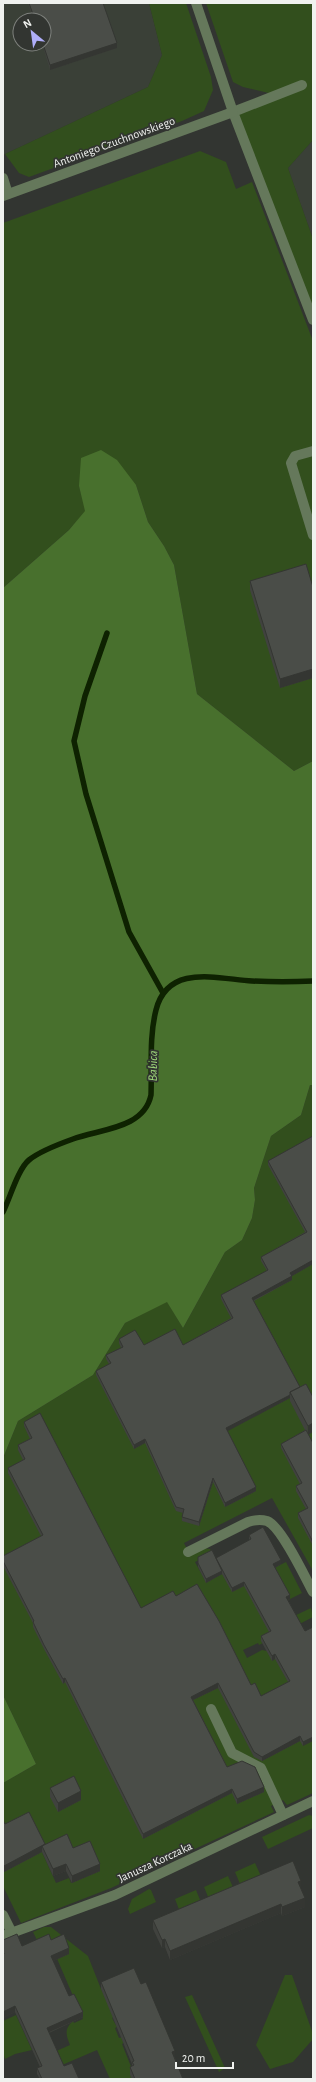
<svg xmlns="http://www.w3.org/2000/svg" width="316" height="2082" viewBox="0 0 316 2082" font-family="'Alegreya Sans',sans-serif">
	<rect width="100%" height="100%" fill="#323531"/>
	<!-- built -->
	<path fill="#3a4037" fill-rule="evenodd" d="M3 3H149L162 55 148 87 3 155ZM20 20H44V44H20Z
		M313 140V239L288 168Z"/>
	<!-- green -->
	<path fill="#324f1d" fill-rule="evenodd" d="M149 3H186L211 77 213 90 204 111 182 121 29 177 19 173 5 154 148 87 162 55Z
		M206 3H313V140L288 168 313 239V320L233 112 277 95 243 87 233 82Z
		M200 151 226 162 236 189 252 182 313 341V761L294 771 197 694 174 565 164 546 148 522 136 485 79 486 86 511 69 530 3 588V223Z
		M310 1085H313V1571L272 1498 184 1543 190 1555 204 1548 210 1549 213 1553 195 1562 206 1582 222 1574 270 1570 286 1562 302 1593 286 1601 294 1616 311 1608 313 1617 259 1645 258 1643 243 1650 247 1658 262 1650 267 1651 313 1632V1793L287 1805 283 1800 271 1806 274 1812 111 1888 21 1923 3 1886V1872L22 1862 3 1825V1783L36 1764 3 1695V1458L18 1421 93 1375 125 1323 167 1301 183 1328 225 1252 242 1240 252 1218 255 1200 254 1188 271 1136 301 1115ZM42 1852 100 1871 71 1883 69 1878 56 1883Z
		M309 1815 313 1816V1828L268 1849 262 1837Z
		M255 1863 265 1885 243 1891 235 1872Z
		M228 1876 236 1894 211 1904 204 1887Z
		M149 1889 151 1890 156 1902 130 1914 128 1909 132 1899Z
		M196 1890 203 1907 183 1920 175 1899Z
		M44 1927H51L88 1956 101 1989 116 2016 112 2018 117 2027 115 2028 119 2038 122 2037 125 2042 122 2044 136 2079H110L97 2050 62 2065 54 2052 70 2045C66 2035 64 2029 73 2021L74 2023 83 2019 49 1940 39 1944 33 1932Z
		M285 1975H292L313 2034V2039L293 2062 270 2069 256 2045Z
		M192 1995 225 2068 219 2072 185 1997Z
		M16 2015 32 2050 15 2054 5 2059C1 2050 3 2032 3 2021Z"/>
	<!-- forest -->
	<path fill="#48702d" d="M101 450 117 460 136 485 148 522 164 546 174 565 197 694 294 771 313 761V1085H310L301 1115 271 1136 254 1188 255 1200 252 1218 242 1240 225 1252 183 1328 167 1302 125 1323 93 1375 18 1421 3 1458V588L69 530 85 511 79 486 81 458Z
		M3 1695 36 1764 3 1783Z"/>
	<g fill="none" stroke-linecap="round" stroke-linejoin="round">
		<!-- stream -->
		<path stroke="#0e2201" stroke-width="5.5" d="M107 633 85 696 74 741 86 794 129 932 163 993
			M3 1212C10 1198 18 1169 29 1160 40 1151 59 1144 73 1139 100 1129 144 1129 151 1095 152 1067 149 1037 156 1010 168 963 218 979 252 981 273 982 292 982 313 981"/>
		<!-- lane -->
		<path stroke="#65785b" stroke-width="10" d="M302 85 233 112 313 320
			M3 178 8 194
			M313 451 295 456 291 463 313 535
			M188 1552 248 1522C254 1520 260 1519 267 1521 281 1526 305 1577 313 1592
			M211 1709 232 1753 261 1768 283 1815
			M3 1915 12 1933"/>
		<!-- street -->
		<path stroke="#65785b" stroke-width="10" d="M3 196 233 112 196 3
			M3 1936 115 1895 313 1801"/>
	</g>
	<!-- wall -->
	<path fill="#40423e" d="M28 3H103L117 48 50 70 42 44H44V20H33Z
		M250 581 313 587V678L280 688 250 590Z
		M313 1136V1264L292 1276V1280L254 1301 300 1387 306 1384 308 1434 313 1443V1546L298 1518V1513L306 1509 296 1491V1486L300 1484 281 1448V1444L305 1430 290 1401V1398L227 1431 256 1491 225 1507 213 1482 199 1526 182 1521V1517L183 1513 176 1511 145 1443 134 1449 96 1375V1371L109 1364 106 1359V1355L121 1348 119 1343V1339L144 1345H183L231 1318 221 1299V1295L267 1271 261 1261V1257L305 1232 268 1165V1161Z
		M24 1422 141 1608 176 1596 251 1685 261 1696 288 1682 275 1659 272 1661 261 1641V1636L269 1632 244 1586 232 1592 222 1574 206 1583 198 1567V1557L216 1559 249 1540V1535L281 1564 275 1568 290 1599 288 1600 305 1631 303 1746 300 1741 262 1761 254 1757 218 1688 193 1700 227 1767 264 1792 237 1804 232 1793 143 1839 65 1682 63 1684 44 1649 33 1627V1623L3 1566V1556L41 1536 8 1473V1468L23 1460 18 1450V1445L30 1439 24 1426Z
		M50 1788 81 1800 58 1812 50 1797Z
		M3 1820 5 1824 45 1844 73 1848 100 1871 72 1883 66 1871 53 1876 42 1852 4 1872 3 1869Z
		M301 1889 305 1907 282 1916 281 1913 170 1960 165 1947 162 1948 153 1929V1920Z
		M3 1940 22 1946 51 1940 69 1954 53 1961 69 1996 83 2017 49 2033 64 2066 79 2079H40L37 2074V2068L40 2067 15 2012 3 2018Z
		M101 1982 141 1984 175 2058 183 2079H132L130 2075V2067L132 2066V2064L101 1989Z"/>
	<!-- shaded-wall -->
	<path fill="#343632" d="M117 43V48L50 70V65Z
		M313 669V678L280 688V679Z
		M313 1260V1264L292 1276V1280L252 1301V1298L290 1273Z
		M290 1395V1398L226 1432V1428Z
		M313 1423V1432L308 1435V1426Z
		M145 1439V1443L134 1449V1445Z
		M213 1478V1482L199 1526V1522Z
		M256 1487V1491L225 1507V1503Z
		M281 1560V1564L273 1569V1564Z
		M222 1571V1574L206 1583V1579Z
		M244 1582V1586L232 1592V1588Z
		M290 1595V1599L286 1601V1597Z
		M275 1654V1659L272 1661V1656Z
		M65 1678V1682L63 1684V1679Z
		M218 1683V1688L191 1701V1697Z
		M300 1736V1741L262 1761V1757Z
		M313 1737V1741L303 1746V1742Z
		M264 1787V1792L237 1804V1799Z
		M232 1789V1793L143 1839V1834Z
		M81 1791V1800L58 1812V1803Z
		M45 1844 42 1846V1852L4 1872V1866Z
		M66 1864V1871L53 1876V1869Z
		M100 1864V1871L72 1883V1876Z
		M301 1881V1890L298 1882Z
		M305 1898V1907L282 1916V1907Z
		M281 1904V1913L170 1960V1951Z
		M165 1939V1947L162 1948V1940Z
		M69 1948V1954L51 1962V1956Z
		M15 2006V2012L3 2018V2012Z
		M83 2012V2017L47 2033V2028Z
		M175 2051V2058L172 2052Z"/>
	<!-- building -->
	<path fill="#4a4d48" stroke="#343632" d="M29 3H103L117 43 50 65 43 44H44V20H35Z
		M306 564 313 587V669L280 679 250 581Z
		M313 1136V1260L290 1273 292 1276 252 1298 300 1387 290 1392V1395L226 1428 256 1487 225 1503 213 1478 199 1522 182 1517 184 1509 176 1507 145 1439 134 1445 96 1371 111 1363 106 1355 123 1347 119 1339 135 1330 144 1345 175 1329 183 1345 233 1318 221 1295 268 1270 261 1257 307 1232 268 1161Z
		M306 1384 313 1397V1423L308 1426 290 1392Z
		M40 1413 141 1608 173 1591 176 1596 197 1584 219 1621 251 1685 255 1683 261 1696 290 1681 275 1654 272 1656 261 1636 271 1631 244 1582 232 1588 216 1558 251 1539 249 1535 263 1527 281 1560 273 1564 290 1595 286 1597 305 1631 313 1627V1737L303 1742 300 1736 262 1757 254 1752 218 1683 191 1697 227 1767 242 1761 255 1767 264 1787 237 1799 232 1789 143 1834 65 1678 63 1679 44 1645 33 1622 34 1621 3 1561V1556L43 1535 8 1468 25 1459 18 1445 32 1438 24 1422Z
		M306 1430 313 1443V1542L298 1513 308 1508 296 1486 302 1483 281 1444Z
		M212 1550 222 1571 206 1579 198 1563V1557Z
		M74 1776 81 1791 58 1803 50 1788Z
		M29 1812 45 1844 4 1866 3 1863V1820L5 1824Z
		M67 1834 73 1848 90 1841 100 1864 72 1876 66 1864 53 1869 42 1846Z
		M293 1861 301 1881 298 1882 305 1898 282 1907 281 1904 170 1951 165 1939 162 1940 153 1920Z
		M17 1934 22 1946 49 1934 51 1940 64 1934 69 1948 51 1956 69 1996 74 1994 83 2012 47 2028 64 2066 72 2063 79 2079H42L37 2068 42 2066 15 2006 3 2012V1955L4 1954 3 1951V1940Z
		M134 1968 141 1984 146 1982 175 2051 172 2052 183 2079H135L130 2067 134 2065 132 2062 134 2061 101 1982Z"/>
	<g text-anchor="middle" stroke-width="3.5" stroke-linejoin="round" paint-order="stroke">
		<!-- street labels -->
		<g font-size="12" fill="#f0f2ef" stroke="#323531">
			<text transform="translate(114 142) rotate(-20)" y="4">Antoniego Czuchnowskiego</text>
			<text transform="translate(155 1862) rotate(-25)" y="4">Janusza Korczaka</text>
		</g>
		<!-- water labels -->
		<g font-size="13" font-style="italic" fill="#a0da7c" stroke="#323531">
			<text transform="translate(152 1066) rotate(-89)" y="5">Babica</text>
		</g>
	</g>
	<!-- border -->
	<rect width="316" height="2082" fill="none" stroke="#f0f2ef" stroke-width="8"/>
	<!-- north arrow -->
	<g transform="translate(32 32) rotate(331)"><circle r="19" fill="#323531" stroke="#7e817d"/>
	<path d="M0-3L7 15L0 10L-7 15Z" fill="#afaefa"/>
	<text y="-6" font-size="11" font-weight="bold" text-anchor="middle" fill="#f0f2ef">N</text>
	</g>
	<!-- scale -->
	<path d="M176 2062v6h57v-6" fill="none" stroke="#f0f2ef" stroke-width="2"/>
	<text x="182" y="2062" font-size="12" fill="#f0f2ef" stroke="#323531" stroke-width="3" paint-order="stroke">20 m</text>
</svg>
